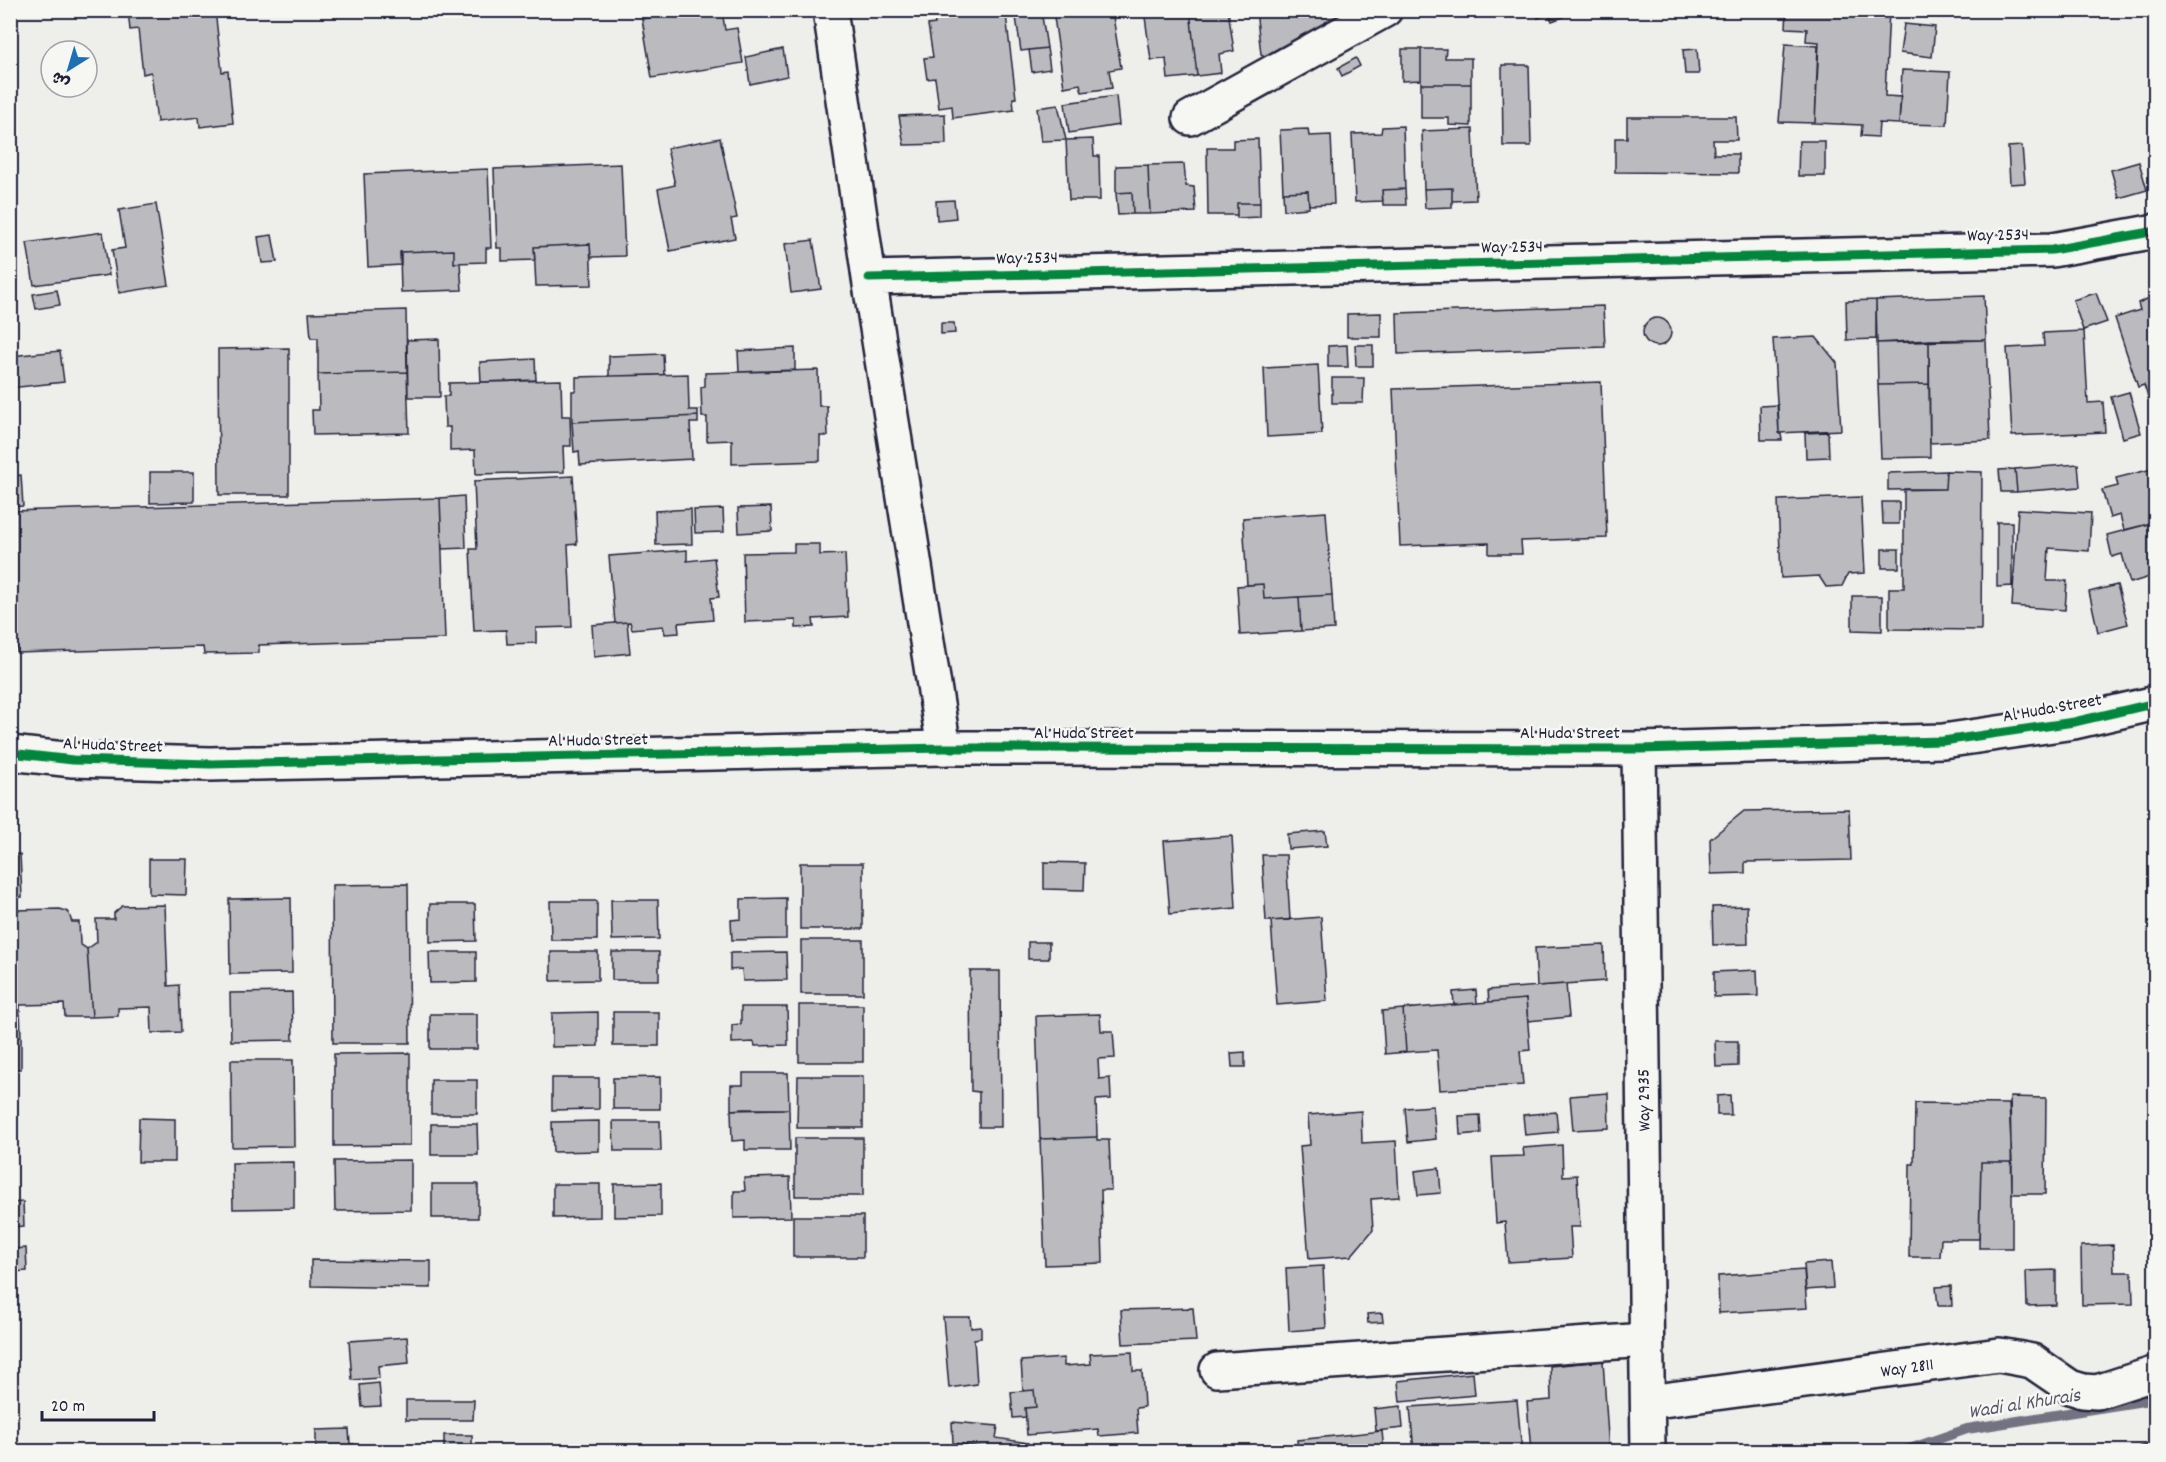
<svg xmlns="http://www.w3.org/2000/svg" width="2166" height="1462" viewBox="0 0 2166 1462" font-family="Dekko,'Playpen Sans Arabic',sans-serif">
	<rect width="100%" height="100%" fill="#eeeeeb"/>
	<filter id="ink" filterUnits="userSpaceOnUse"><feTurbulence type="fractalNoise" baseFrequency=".0167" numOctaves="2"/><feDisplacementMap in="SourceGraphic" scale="12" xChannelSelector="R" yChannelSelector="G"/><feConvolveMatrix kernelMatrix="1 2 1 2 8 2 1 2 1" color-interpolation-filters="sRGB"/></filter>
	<g filter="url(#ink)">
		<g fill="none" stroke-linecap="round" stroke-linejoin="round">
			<!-- stream -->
			<path stroke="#727281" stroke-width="10" d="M1901 1452 1967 1429 2156 1399"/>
		</g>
		<!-- building -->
		<path fill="#bbbbbf" stroke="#22223b" stroke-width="1.5" d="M128 10H215L222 72 228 71 233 123 200 127 199 117 157 122 151 72 143 74 138 29 130 30Z
			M641 10H695L642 19Z
			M695 10H722L725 30 737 28 743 63 652 78 642 19Z
			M933 10H1000L1001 15H1006L1016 98H1013L1014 110 953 118 952 106 939 108 935 78 927 79 924 58 933 57 928 25 935 24Z
			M1015 10H1041L1047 48 1021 51Z
			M1053 10H1112L1121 68 1109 70 1112 88 1082 92 1080 84 1064 87Z
			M1144 10H1190L1197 76 1168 79 1166 59 1151 60Z
			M1190 10H1228L1234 51 1219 54 1221 73 1197 76Z
			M1256 10H1363L1270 59 1261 54Z
			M1535 10H1560L1563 17 1552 21 1549 14 1538 18Z
			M1787 10H1889L1885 96 1901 97 1899 124 1879 123 1878 137 1861 136 1862 125 1815 123 1819 42 1806 41 1807 29 1786 28Z
			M1904 24 1935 27 1932 57 1900 53Z
			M1785 44 1818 46 1815 123 1779 122Z
			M1047 48 1050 69 1032 72 1029 50Z
			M783 49 787 76 750 84 746 57Z
			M1402 49H1421V80L1402 81Z
			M1421 49H1446L1445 58H1471V84H1421Z
			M1697 49 1699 74H1685L1683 50Z
			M1356 58 1360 66 1342 76 1338 68Z
			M1502 65H1529L1531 146H1503Z
			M1902 70 1950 72 1947 125 1899 124Z
			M1421 84H1471V126L1449 125V118H1421Z
			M1116 96 1119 125 1069 133 1065 103Z
			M1058 105 1066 140 1041 141 1037 108Z
			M945 114 946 144 904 145 899 116Z
			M1627 117H1736L1737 140H1713L1714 154H1738V173L1615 172V138H1627Z
			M1403 126 1405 189 1382 190 1383 201 1355 202 1352 134 1381 133 1382 127Z
			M1308 129 1309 136 1331 135 1334 204 1309 205 1308 191 1283 192 1280 130Z
			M1473 129 1476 200 1452 201V188L1424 189 1422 131Z
			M720 138 737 218 731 219 735 238 670 251 658 189 675 185 667 148Z
			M1093 139 1094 156H1099L1100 200H1069L1066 140Z
			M1258 139 1260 203H1237V215H1208L1207 148H1233V140Z
			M1799 141H1825V176H1798Z
			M2022 146 2025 183 2010 184 2008 147Z
			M2139 162 2147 190 2119 198 2111 170Z
			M621 164 625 256 591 257 590 244 534 247 535 260 502 261V248H497L494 169Z
			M1184 164 1186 186 1194 187 1196 212 1150 214 1148 165Z
			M1148 165 1150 214H1133L1132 192 1116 193V166Z
			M488 169 491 248H486V262L454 263V250L401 252V265L368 267 364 174Z
			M1452 188V207L1425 208 1424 189Z
			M1405 189 1406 205H1383L1382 190Z
			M1308 191 1309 208 1284 210 1283 192Z
			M1132 192 1133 214 1118 215 1116 193Z
			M954 200 956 218 937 220 936 201Z
			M1237 203H1260V217L1237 218Z
			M156 204 169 285 119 293 112 250 125 248 119 210Z
			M103 232 109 275 34 285 27 243Z
			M272 235 277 262 262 263 258 237Z
			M813 240 821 289 791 293 785 244Z
			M590 244 592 285 536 286 534 247Z
			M454 250V263H460L462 290 401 292 400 252Z
			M10 255 14 283H10Z
			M57 290 60 305 36 309 33 294Z
			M2096 293 2107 322 2083 330 2073 300Z
			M1984 296 1986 340 1877 343 1876 300Z
			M2154 296 2156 410 2153 411 2144 385 2138 387 2115 318 2140 310 2138 303Z
			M1876 300V339L1847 340 1846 301Z
			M1603 306 1605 347 1398 354 1397 313Z
			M406 310 407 372 318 374V338H311L309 313Z
			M1381 313V337H1347V314Z
			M1643 332a14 14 0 1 1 28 0a14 14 0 1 1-28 0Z
			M10 323 14 347H10Z
			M941 323H954L955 333 941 334Z
			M2084 331 2088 403 2103 402 2105 432 2012 436 2007 348 2044 346 2043 333Z
			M1816 337 1837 363 1841 430 1779 433 1773 339Z
			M439 339 440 397H408L407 340Z
			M1929 340V384L1878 385 1877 343Z
			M1929 340H1986L1990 440 1930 443Z
			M1347 345 1348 367H1328V346Z
			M1355 345H1373V366H1356Z
			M289 348V495H219L218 349Z
			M795 348V370L739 372 738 351Z
			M60 351 64 382 10 388V356Z
			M663 354 664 375 609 376V356Z
			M535 359 536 380 481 382 480 362Z
			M1318 365 1322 434 1267 437 1264 368Z
			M818 370 819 406H827L828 436H820V461L732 464V440L707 441V417H702L701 387 705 386V373Z
			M407 372 409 433 313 435 312 410H319L318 374Z
			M688 374 689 410H698V416L572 422V391H576V377Z
			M1332 378H1364L1363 403H1332Z
			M561 380 562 416H570L571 446H563L564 472 476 474 475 450 450 451V427H445L444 396H449V383Z
			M1601 382 1607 538 1521 541 1522 554H1489V543L1400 546 1393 389Z
			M1929 384 1930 457 1881 458 1878 385Z
			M2129 392 2141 433 2123 438 2111 397Z
			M1778 405 1779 433 1781 434 1782 440H1761L1760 406Z
			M698 416V423H690L692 459 580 465 579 451 574 452 572 422Z
			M1828 432 1829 457 1806 458 1805 433Z
			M2078 464 2080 487 2017 492 2015 469Z
			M2156 468V522L2124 530 2120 515 2110 518 2102 490 2118 486 2116 478Z
			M2015 469 2017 492H2001L1999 470Z
			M1946 471 1982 472 1981 630 1889 629V588H1904V489H1945Z
			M1946 471 1945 489 1888 490V473Z
			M150 472H194V502L150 503Z
			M21 475 23 506 10 507V476Z
			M573 476 577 544 568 545 572 627 536 628V643L507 644 506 630 474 631 470 549H477L474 481Z
			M464 496 466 548 442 549 440 498Z
			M1861 497 1865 573 1848 574 1842 586 1826 587 1819 576 1781 578 1778 500Z
			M440 498 445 639 259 645V653L204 654 203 647 17 653 11 511Z
			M1882 502H1899V524H1883Z
			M771 507 772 531 739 533 738 508Z
			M691 509 692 544 656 545 655 511Z
			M723 509 724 532 695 533 694 510Z
			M2018 509 2091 513 2089 551 2049 548 2047 581H2067L2065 610 2012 606Z
			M1326 512 1332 595 1264 599 1263 584 1247 585 1243 518Z
			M1997 522H2012V586L1997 587Z
			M2156 522V575L2130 583 2122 554 2112 557 2107 535Z
			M794 544H820V555L845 554 848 617 813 619 814 627 796 628V620L745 622 743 553 794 552Z
			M1882 549H1899V568H1882Z
			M687 550V561L714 558 719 597 711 598 713 620 678 623 679 633 665 634 663 626 632 629 630 622 615 623 609 556Z
			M1263 584 1264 599 1299 597 1301 631 1240 635 1237 586Z
			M2117 585 2128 624 2098 632 2089 592Z
			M1332 595 1334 629 1301 631 1299 597Z
			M1852 596H1882V631L1852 630Z
			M627 622 630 653 594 657 592 625Z
			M1849 809 1851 860 1745 862V873L1711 874 1710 839 1744 811Z
			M1325 831 1327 846 1288 849 1287 834Z
			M1232 836 1236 908 1170 914 1164 841Z
			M20 854 22 897 10 898V855Z
			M1262 855H1286L1290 920 1266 921Z
			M149 859H187L186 895 149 894Z
			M1044 862 1085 863 1084 890 1044 889Z
			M800 863H863V929H800Z
			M408 884 410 1043H333L332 885Z
			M291 898 292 973 230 974 229 899Z
			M786 898V939L732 940 731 920 741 919V899Z
			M611 900H658L659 939 612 940Z
			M550 901H597V940H551Z
			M430 904H475L476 941 430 942Z
			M165 905 168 986 179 985 181 1032 152 1033 151 1007 118 1008V1016L92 1017 87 949 97 942 96 919H114V913L122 906Z
			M1747 906 1748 944 1713 945 1712 907Z
			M60 909 68 912 72 922H79L80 944 87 949 92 1017H65L64 1004 20 1005 21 1037H10V985L17 986 14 910Z
			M1321 917 1327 1001 1277 1005 1271 921Z
			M801 940H863V994H801Z
			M1028 942H1049V959H1028Z
			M1604 945 1605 981 1537 986 1535 948Z
			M429 952H476V982L430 983Z
			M551 952H598V980L551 981Z
			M612 952H659V980H612Z
			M786 952 787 980 743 981 742 969 730 970V953Z
			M1757 970 1758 996 1714 997V972Z
			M970 971H1000L1001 1127H979V1092L971 1091Z
			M1566 984 1569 1017 1528 1021 1526 999 1489 1002 1488 990Z
			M1476 990 1477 1003 1454 1005 1453 992Z
			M292 992 293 1040 231 1041 230 993Z
			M1526 999 1530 1050 1520 1051 1523 1085 1440 1090 1437 1050 1406 1052 1403 1009Z
			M799 1005H863V1062H799Z
			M741 1007H787L788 1045 755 1046 754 1042 732 1043V1025L741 1024Z
			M1403 1009 1406 1052 1385 1054 1382 1011Z
			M598 1012V1046L552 1047V1013Z
			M613 1012H659V1046H613Z
			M430 1014H477V1049H430Z
			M1100 1014 1101 1031H1113L1115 1058 1098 1059 1099 1079 1110 1078 1111 1099 1096 1100 1097 1137 1040 1139 1036 1016Z
			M10 1037H21V1069H10Z
			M1715 1041H1738V1066L1716 1067Z
			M1245 1052V1067H1232L1231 1053Z
			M410 1053V1145L334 1146V1054Z
			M231 1060H293L294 1146 232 1147Z
			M743 1073H788L789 1109 731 1110V1085H743Z
			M798 1076H863V1128H797Z
			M660 1077V1109H613V1078Z
			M552 1078H599V1109L552 1110Z
			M431 1080H477V1114H431Z
			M1608 1093 1609 1128 1573 1130 1570 1096Z
			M1730 1095 1731 1115H1717V1096Z
			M2010 1097 2046 1098 2045 1194H2012Z
			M1915 1103 2009 1104 2012 1162H1981L1979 1239H1941L1940 1257H1909L1910 1164H1914Z
			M1433 1106 1436 1139 1408 1142 1405 1108Z
			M743 1109H789L790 1150H745V1140L732 1141 731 1110Z
			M1361 1111 1362 1143 1396 1141 1399 1197 1371 1199 1373 1230 1351 1256 1309 1259 1300 1146 1310 1145 1308 1115Z
			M1556 1112 1558 1132 1525 1135 1523 1115Z
			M1480 1115 1481 1133 1460 1135 1459 1116Z
			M139 1118 175 1119V1162H138Z
			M599 1121V1151L553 1152 552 1122Z
			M613 1121H660L661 1151H614Z
			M431 1124H477L478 1155H431Z
			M1097 1137V1140H1109L1111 1190H1101L1103 1263 1045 1265 1040 1139Z
			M795 1138H863V1196H795Z
			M1562 1145 1563 1176 1577 1175 1580 1227H1570L1572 1258 1508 1262 1505 1222 1496 1223 1492 1157 1524 1156 1523 1148Z
			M411 1160V1210L335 1211 334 1161Z
			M294 1162V1208L233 1209 232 1163Z
			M1981 1162H2012V1248H1979Z
			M1439 1168 1441 1193 1418 1195 1415 1171Z
			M790 1177 791 1217 734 1218V1191H745L744 1178Z
			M661 1183V1216L614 1217V1184Z
			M432 1184H478V1218H432Z
			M553 1184H600V1217L553 1218Z
			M23 1202 24 1226 10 1227V1203Z
			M793 1216H863V1257H793Z
			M2113 1245 2114 1272H2132L2133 1304 2082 1305 2081 1246Z
			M26 1248 27 1271 13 1272 12 1249Z
			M311 1260 431 1261V1288L311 1286Z
			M1831 1262 1833 1288 1806 1290 1804 1264Z
			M1323 1266 1326 1328 1289 1331 1286 1268Z
			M1804 1270 1807 1308 1719 1313 1718 1276Z
			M2056 1270V1305L2027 1306 2026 1271Z
			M1951 1286 1952 1306H1938L1936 1287Z
			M1193 1308 1196 1341 1123 1344 1121 1310Z
			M1382 1313 1383 1322 1368 1323 1367 1314Z
			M943 1317H970L971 1328 981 1327V1338L974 1339 977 1384 949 1388Z
			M407 1337 409 1363 378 1366 379 1378 352 1380 349 1341Z
			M1132 1352 1133 1371H1142L1144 1407 1136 1408 1138 1433 1099 1436 1098 1429 1027 1435 1025 1408 1036 1407 1034 1390 1023 1391 1021 1361 1064 1358V1366L1091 1364 1090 1354Z
			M1603 1361 1609 1452H1531L1527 1402 1551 1400 1550 1366Z
			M1473 1373 1475 1395 1400 1402 1398 1381Z
			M379 1383 381 1406 362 1407 360 1385Z
			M1034 1390 1036 1407 1025 1408 1026 1417 1013 1418 1011 1392Z
			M406 1400H474L473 1420H406Z
			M1517 1400 1522 1452H1414L1410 1407Z
			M1401 1406 1403 1428 1376 1431 1374 1409Z
			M952 1422 998 1426 996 1438 1028 1443 1027 1452H1012L953 1443Z
			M349 1429 350 1444H354V1452L316 1451V1430Z
			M1382 1431 1384 1452H1298L1297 1440Z
			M444 1435H472V1452H444Z
			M2156 1442V1452H2140L2139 1447Z"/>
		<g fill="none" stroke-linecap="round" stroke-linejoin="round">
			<defs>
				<path id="street" d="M830 10 869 278 944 748
					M1190 118 1385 10
					M869 278 2052 250 2156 231
					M1639 749 1648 1452
					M1217 1370 1646 1340
					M1648 1402 1999 1355 2032 1361 2070 1387 2083 1391 2097 1392 2156 1373"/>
				<path id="secondary" d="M10 753 73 760 210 764 944 748 1639 749 1943 741 2074 722 2156 703"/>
			</defs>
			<!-- street casing -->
			<use href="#street" stroke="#22223b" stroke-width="38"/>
			<!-- secondary casing -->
			<use href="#secondary" stroke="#22223b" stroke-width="38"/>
			<!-- street -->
			<use href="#street" stroke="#f6f6f2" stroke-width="33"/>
			<!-- secondary -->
			<use href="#secondary" stroke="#f6f6f2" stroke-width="33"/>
			<defs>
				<path id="cycleway" d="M869 278 2052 250 2156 231
					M10 753 73 760 210 764 944 748 1639 749 1943 741 2074 722 2156 703"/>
			</defs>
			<!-- cycleway casing -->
			<use href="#cycleway" stroke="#f6f6f2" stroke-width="13"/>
			<!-- cycleway -->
			<use href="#cycleway" stroke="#00873e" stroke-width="9"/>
		</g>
	</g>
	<g text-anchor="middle" stroke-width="5" stroke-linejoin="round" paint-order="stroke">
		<!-- street labels -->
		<g font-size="18" fill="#22223b" stroke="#f6f6f2">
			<text transform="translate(1998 234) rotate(-1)" y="6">Way 2534</text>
			<text transform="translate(1512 246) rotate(-1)" y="6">Way 2534</text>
			<text transform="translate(1027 257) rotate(-1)" y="6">Way 2534</text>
			<text transform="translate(2052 707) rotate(-10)" y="6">Al Huda Street</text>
			<text x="1084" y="738">Al Huda Street</text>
			<text x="1570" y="738">Al Huda Street</text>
			<text transform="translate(598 739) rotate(-1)" y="6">Al Huda Street</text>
			<text transform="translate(113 744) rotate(2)" y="6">Al Huda Street</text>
			<text transform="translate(1643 1100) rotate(-91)" y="6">Way 2935</text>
			<text transform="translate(1907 1367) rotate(-8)" y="6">Way 2811</text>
		</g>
		<!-- water labels -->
		<g font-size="20" font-style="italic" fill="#575769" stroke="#f6f6f2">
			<text transform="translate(2024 1402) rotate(-9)" y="7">Wadi al Khurais</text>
		</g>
	</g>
	<!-- margin -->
	<rect width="2166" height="1462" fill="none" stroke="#f6f6f2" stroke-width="36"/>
	<rect x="18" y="18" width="2130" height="1426" fill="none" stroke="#22223b" stroke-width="2" filter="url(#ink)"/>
	<!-- north arrow -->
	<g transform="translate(69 69) rotate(217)"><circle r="28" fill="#f6f6f2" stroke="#a1a1a9" stroke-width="1.5"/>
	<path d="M0-4.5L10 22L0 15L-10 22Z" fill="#1f6fb2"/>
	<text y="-9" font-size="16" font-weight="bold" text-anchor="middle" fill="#22223b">ش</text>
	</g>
	<!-- scale -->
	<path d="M42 1411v9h112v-9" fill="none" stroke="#22223b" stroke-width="3"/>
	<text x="51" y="1411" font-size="18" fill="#22223b" stroke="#f6f6f2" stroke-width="4.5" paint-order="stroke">20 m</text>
</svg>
